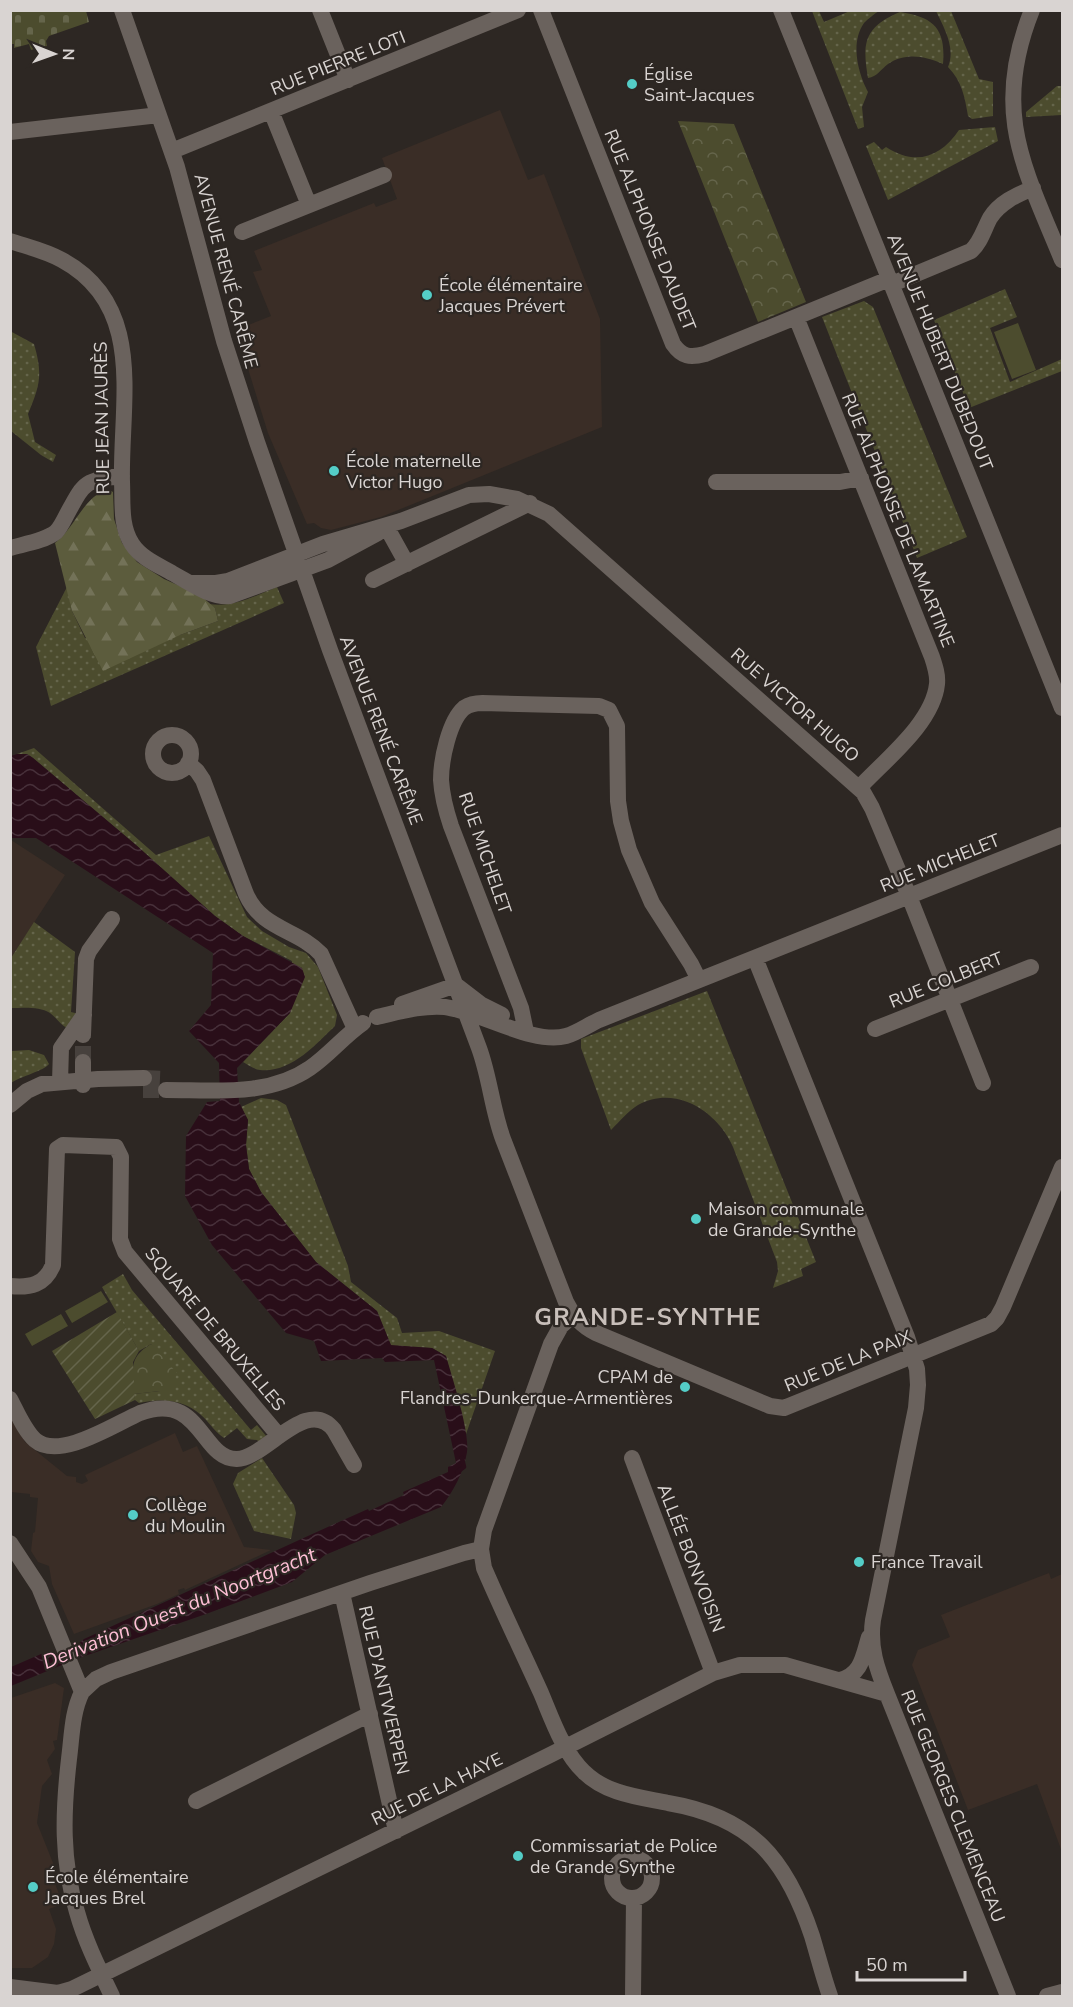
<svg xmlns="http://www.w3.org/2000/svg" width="1073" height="2007" viewBox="0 0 1073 2007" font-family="'Nunito Sans',sans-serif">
	<defs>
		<pattern id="grass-dots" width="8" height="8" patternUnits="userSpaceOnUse" patternTransform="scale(1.5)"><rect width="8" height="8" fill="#4c4c2e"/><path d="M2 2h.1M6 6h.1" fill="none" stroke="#65654b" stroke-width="1.8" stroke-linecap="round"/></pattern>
		<pattern id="forest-firs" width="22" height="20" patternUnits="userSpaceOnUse" patternTransform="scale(1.5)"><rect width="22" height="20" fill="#5c5c3d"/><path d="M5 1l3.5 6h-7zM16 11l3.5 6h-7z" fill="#737258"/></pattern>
		<pattern id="cemetery-stones" width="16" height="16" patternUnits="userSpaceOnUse" patternTransform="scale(1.5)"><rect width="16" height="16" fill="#4c4c2e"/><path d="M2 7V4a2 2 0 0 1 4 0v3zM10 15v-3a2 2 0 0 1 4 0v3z" fill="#65654b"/></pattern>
		<pattern id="park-crowns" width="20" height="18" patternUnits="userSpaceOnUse" patternTransform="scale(1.5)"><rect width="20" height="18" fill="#4c4c2e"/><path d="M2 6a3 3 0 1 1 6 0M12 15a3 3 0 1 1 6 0" fill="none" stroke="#65654b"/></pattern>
		<pattern id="garden-furrows" width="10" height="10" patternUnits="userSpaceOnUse" patternTransform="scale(1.5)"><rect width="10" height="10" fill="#4c4c2e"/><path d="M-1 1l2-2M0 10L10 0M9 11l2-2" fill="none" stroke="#65654b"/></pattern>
		<pattern id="water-waves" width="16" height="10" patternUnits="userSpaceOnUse" patternTransform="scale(1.5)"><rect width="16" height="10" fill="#290e19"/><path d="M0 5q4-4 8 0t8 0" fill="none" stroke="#47303a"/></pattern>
	</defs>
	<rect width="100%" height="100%" fill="#2d2723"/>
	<!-- built -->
	<path fill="#3a2d26" d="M500 110 528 180 544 174 600 319 602 427 381 517 331 530 321 528 314 523 307 524 268 433 236 330 271 316 253 272 262 270 254 251 374 203 376 207 397 199 382 158Z
		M11 840 65 875 11 958Z
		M10 1417 25 1442 67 1476 76 1477V1482L82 1484 88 1481 85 1475 175 1433 183 1452 197 1446 244 1547 271 1550 185 1590 184 1588 178 1590 179 1594 157 1604 74 1634 52 1584 49 1566 38 1562 31 1551 33 1533 35 1532 38 1498 30 1497V1494L11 1492Z
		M1049 1573 1051 1579 1062 1574V1852L1037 1784 968 1810 912 1665 918 1650 950 1637 941 1615Z
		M55 1683 64 1688 57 1740 53 1741 55 1749 47 1760 52 1774 42 1786 37 1823 55 1868 50 1871 63 1904 49 1909 56 1929 54 1944 48 1957 32 1968H11V1698Z"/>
	<!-- grass -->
	<path fill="url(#grass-dots)" d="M812 11H819L824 22 850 11H879C874 14 868 19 864 23 850 43 858 73 868 92L862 107 864 127 858 129Z
		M936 11H951L979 79 993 82V116L972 119 968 116C965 98 962 81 948 67 956 48 944 28 936 11Z
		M900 12C934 17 946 29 943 64 926 56 905 52 888 64 881 69 877 77 868 78 862 43 864 27 900 12Z
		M1057 86H1062V115L1026 117V112Z
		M995 127 998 141 888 200 866 146 874 142 882 150 886 147C915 166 940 158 959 130Z
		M1005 289 1017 317 990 328 1010 382 1062 359V371L969 408 934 320Z
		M864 301 873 307 967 537 917 558 822 317Z
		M10 331 34 344C43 375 40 385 28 414L35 442 56 455 53 462 41 455 11 431Z
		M67 587 72 611 85 638 180 635 218 621 215 608 209 604C233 608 255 596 277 587L284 603 51 706 36 647Z
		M34 748 156 855 209 836 247 917 262 931 289 947 306 953 318 967 337 1015 335 1026C315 1045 291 1073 260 1070 254 1069 248 1065 243 1062L290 1013 292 961 243 936 215 916 136 845 33 758 27 754H17Z
		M34 922 75 952 71 1012 79 1014 69 1029C60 1025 57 1018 50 1013 39 1006 23 1008 11 1008V958Z
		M707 991 816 1262 801 1269 803 1276 773 1288 778 1271 777 1262 733 1147C718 1112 676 1084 638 1105 628 1111 620 1121 611 1130L581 1048V1039Z
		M29 1050 44 1055 49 1064C44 1071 21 1076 11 1083V1051Z
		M261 1098 277 1100 286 1105 348 1266 351 1282 397 1318 402 1333 439 1331 495 1351 465 1437 446 1356 432 1348 391 1346 377 1311 316 1262 261 1192 249 1169 246 1145 248 1120 241 1107Z
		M123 1274 132 1290 251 1430 257 1425 267 1437 260 1443 257 1440 247 1439 237 1428 224 1438C213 1431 207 1418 196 1411 179 1399 158 1399 139 1403L135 1400 134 1394 160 1391 174 1381 151 1344 139 1351 102 1287Z
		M262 1458 294 1505 296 1513 291 1539 254 1531 233 1484 238 1473Z"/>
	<!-- forest -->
	<path fill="url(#forest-firs)" d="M108 489 113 492 114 519 122 543 137 562 164 579 200 595 215 608 218 621 180 635 103 671 72 611 55 543C76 527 82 498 108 489Z"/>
	<!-- cemetery -->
	<path fill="url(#cemetery-stones)" d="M11 10 86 11 89 22 49 36 46 41 47 46 31 50 29 44 14 48V44H11Z"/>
	<!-- park -->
	<path fill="url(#park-crowns)" d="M678 121 734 124 806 302 758 322Z
		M151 1344 177 1373 174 1381 177 1383 173 1394 160 1391 134 1394C133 1369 128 1358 151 1344Z"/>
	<!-- garden -->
	<path fill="url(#garden-furrows)" d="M117 1312 139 1351 133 1362 135 1400 95 1419 52 1351Z"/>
	<!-- pitch -->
	<path fill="#4c4c2e" d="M1018 323 1036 370 1012 379 994 332Z
		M101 1291 108 1302 72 1323 65 1311Z
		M61 1314 68 1326 32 1346 25 1334Z"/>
	<!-- water -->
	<path fill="url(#water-waves)" d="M17 754H27L33 758 136 845 215 916 243 936 302 968 305 977 290 1013 237 1068 239 1102 248 1120 246 1145 249 1169 261 1192 316 1262 377 1311 391 1345 432 1348 446 1356C452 1377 470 1432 467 1452 464 1472 453 1492 441 1507L325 1555 292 1582 206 1614 79 1658 11 1686V1667L41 1654 50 1655 73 1648 84 1639C179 1596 273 1551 368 1509L369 1511 404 1495 403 1492 448 1472V1467L456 1463 434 1360 385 1362 382 1358 321 1361 314 1341 286 1333 212 1245 185 1196 186 1136 207 1102 220 1101 219 1063 189 1031 211 1005 213 953 36 838H11V756Z"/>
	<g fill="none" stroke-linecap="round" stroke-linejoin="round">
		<!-- stream -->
		<path stroke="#290e19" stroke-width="4.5" d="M457 1472 464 1467 462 1458"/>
		<!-- minor-tunnel -->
		<path stroke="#47413d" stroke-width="16" stroke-dasharray="16 8" stroke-linecap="butt" d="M83 1062V1035
			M144 1078 167 1079
			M143 1090H166"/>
		<!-- minor -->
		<path stroke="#6a625d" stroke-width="16" d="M122 10 177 167 224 341 257 442 330 650 479 1048C490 1078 492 1109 503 1139L566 1302C573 1317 582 1326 596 1333L770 1406 784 1408 991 1324 997 1318 1003 1307 1062 1167
			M320 10 348 80
			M541 10 673 344C682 357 690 358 705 354L889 279
			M781 10 1062 708
			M1032 10C991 112 1024 167 1062 260
			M271 111 309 205
			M10 132 159 115
			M172 151 518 10
			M242 232 384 175
			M10 241C28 247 46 251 62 260 147 306 120 402 122 482 123 502 120 526 132 544 141 558 158 565 172 573 189 582 210 598 230 596L328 560 378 533
			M892 284 971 251C981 242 984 229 990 218 1000 202 1017 195 1033 188
			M796 317 932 657C935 666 938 675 937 684 933 723 885 760 859 788
			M716 482H840L861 478
			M387 528 407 564
			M10 548C24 544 45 541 56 532 60 528 63 522 66 516 84 483 83 480 122 476
			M373 580 530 503
			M191 583H216L228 581 323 544 401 521 469 495 489 494 517 499 549 514 863 792 872 808 909 896 983 1083
			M153 754a19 19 0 1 1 38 0a19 19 0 1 1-38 0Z
			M188 763 197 771 203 780 246 894C262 930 298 929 321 954L355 1029
			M755 958 907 1337 917 1369 918 1385 916 1408 873 1620C869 1647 877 1669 887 1694L1008 1996
			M456 985 482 1005 502 1015
			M402 1004 456 985
			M377 1017C399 1012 422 1005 445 1007 481 1012 533 1045 566 1036 577 1033 588 1025 599 1020L1062 835
			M875 1029 1031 967
			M526 1032 521 1008 451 826C446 811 442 796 441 780 441 760 449 721 464 708 470 704 476 703 482 703L599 706 609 710 617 726 618 801 621 821 629 850 652 903 691 964 699 980
			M83 1035 86 959 89 951 112 919
			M83 1062V1085
			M60 1082 61 1048 84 1015
			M166 1090C214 1090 268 1097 310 1068 329 1055 344 1036 363 1023
			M10 1105 27 1091 42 1084 98 1079 144 1078
			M10 1286C30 1288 45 1285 53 1265L57 1149 63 1145 116 1147 121 1157 120 1239 125 1252 279 1436
			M573 1315 561 1326 551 1344 484 1530 481 1549 484 1568C502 1610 522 1651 541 1693 552 1719 563 1752 584 1772 606 1794 639 1797 668 1803 751 1817 786 1858 812 1936 818 1956 823 1976 830 1996
			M10 1399C17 1412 24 1430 35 1440 59 1461 115 1424 140 1413 201 1390 201 1460 237 1459 266 1458 307 1395 334 1430L354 1465
			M632 1458 713 1673
			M10 1543 39 1587 82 1692C72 1712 72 1736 69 1759 63 1811 61 1861 77 1912 85 1941 99 1969 112 1996
			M342 1593 396 1831
			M840 1680C862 1674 863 1656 869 1637
			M82 1692 96 1679 111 1672 370 1583 464 1553 481 1549
			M196 1801 370 1714
			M612 1878a20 20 0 1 1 40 0a20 20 0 1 1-40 0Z
			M10 1987 58 1993 72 1989 548 1756 713 1673 740 1665H785L887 1694
			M633 1996 634 1898
			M1047 1996 1062 1992"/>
	</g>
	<!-- markers -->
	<g fill="#54cdc7" stroke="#2d2723" stroke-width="2">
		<circle cx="632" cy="84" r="6"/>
		<circle cx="427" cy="295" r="6"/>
		<circle cx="334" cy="471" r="6"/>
		<circle cx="696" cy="1219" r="6"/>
		<circle cx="685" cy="1387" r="6"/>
		<circle cx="133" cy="1515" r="6"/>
		<circle cx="859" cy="1562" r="6"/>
		<circle cx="518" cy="1856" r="6"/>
		<circle cx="33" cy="1887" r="6"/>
	</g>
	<g text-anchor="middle" stroke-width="4.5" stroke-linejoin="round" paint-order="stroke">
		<!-- street labels -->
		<g font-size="18" fill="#d9d4d2" stroke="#2d2723">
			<text transform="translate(338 63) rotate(-22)" y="6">RUE PIERRE LOTI</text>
			<text transform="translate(650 230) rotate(68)" y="6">RUE ALPHONSE DAUDET</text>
			<text transform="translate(226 271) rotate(75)" y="6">AVENUE RENÉ CARÊME</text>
			<text transform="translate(940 352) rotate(68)" y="6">AVENUE HUBERT DUBEDOUT</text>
			<text transform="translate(102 418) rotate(-91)" y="6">RUE JEAN JAURÈS</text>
			<text transform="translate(898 520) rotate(68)" y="6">RUE ALPHONSE DE LAMARTINE</text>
			<text transform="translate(795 705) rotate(41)" y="6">RUE VICTOR HUGO</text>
			<text transform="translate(381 730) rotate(69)" y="6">AVENUE RENÉ CARÊME</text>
			<text transform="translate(485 853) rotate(71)" y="6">RUE MICHELET</text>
			<text transform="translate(940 863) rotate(-22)" y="6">RUE MICHELET</text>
			<text transform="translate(946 980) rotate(-22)" y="6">RUE COLBERT</text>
			<text transform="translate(215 1329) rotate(50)" y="6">SQUARE DE BRUXELLES</text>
			<text transform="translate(848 1361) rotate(-22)" y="6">RUE DE LA PAIX</text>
			<text transform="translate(691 1558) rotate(69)" y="6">ALLÉE BONVOISIN</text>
			<text transform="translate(384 1690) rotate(77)" y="6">RUE D'ANTWERPEN</text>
			<text transform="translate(437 1789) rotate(-26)" y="6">RUE DE LA HAYE</text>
			<text transform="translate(953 1806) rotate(68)" y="6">RUE GEORGES CLEMENCEAU</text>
		</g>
		<!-- poi labels -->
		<g font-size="18" fill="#d9d4d2" stroke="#2d2723" text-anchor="start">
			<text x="644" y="80">Église<tspan x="644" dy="21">Saint-Jacques</tspan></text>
			<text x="439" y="291">École élémentaire<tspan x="439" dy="21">Jacques Prévert</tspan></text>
			<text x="346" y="467">École maternelle<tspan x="346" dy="21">Victor Hugo</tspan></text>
			<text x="708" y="1215">Maison communale<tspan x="708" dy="21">de Grande-Synthe</tspan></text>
			<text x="673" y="1383" text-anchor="end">CPAM de<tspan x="673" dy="21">Flandres-Dunkerque-Armentières</tspan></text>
			<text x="145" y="1511">Collège<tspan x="145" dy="21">du Moulin</tspan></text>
			<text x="871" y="1568">France Travail</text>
			<text x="530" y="1852">Commissariat de Police<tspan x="530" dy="21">de Grande Synthe</tspan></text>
			<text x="45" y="1883">École élémentaire<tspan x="45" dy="21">Jacques Brel</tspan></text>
		</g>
		<!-- water labels -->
		<g font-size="20" font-style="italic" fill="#febfd5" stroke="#2d2723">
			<text transform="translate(179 1608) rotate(-22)" y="7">Derivation Ouest du Noortgracht</text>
		</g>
		<!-- district labels -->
		<g font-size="24" font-weight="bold" letter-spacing="1.5" fill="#c8bfba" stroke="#2d2723">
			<text x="648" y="1325">GRANDE-SYNTHE</text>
		</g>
	</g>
	<!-- border -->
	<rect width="1073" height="2007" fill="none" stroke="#d9d4d2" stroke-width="24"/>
	<!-- north arrow -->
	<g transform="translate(54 54) rotate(91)" stroke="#2d2723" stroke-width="4.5" paint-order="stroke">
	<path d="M0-4.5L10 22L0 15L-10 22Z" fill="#d9d4d2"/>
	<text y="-9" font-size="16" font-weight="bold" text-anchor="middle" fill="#d9d4d2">N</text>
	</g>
	<!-- scale -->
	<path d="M857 1971v9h108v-9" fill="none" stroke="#d9d4d2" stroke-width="3"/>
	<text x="866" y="1971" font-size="18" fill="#d9d4d2" stroke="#2d2723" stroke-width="4.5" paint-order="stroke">50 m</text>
</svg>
